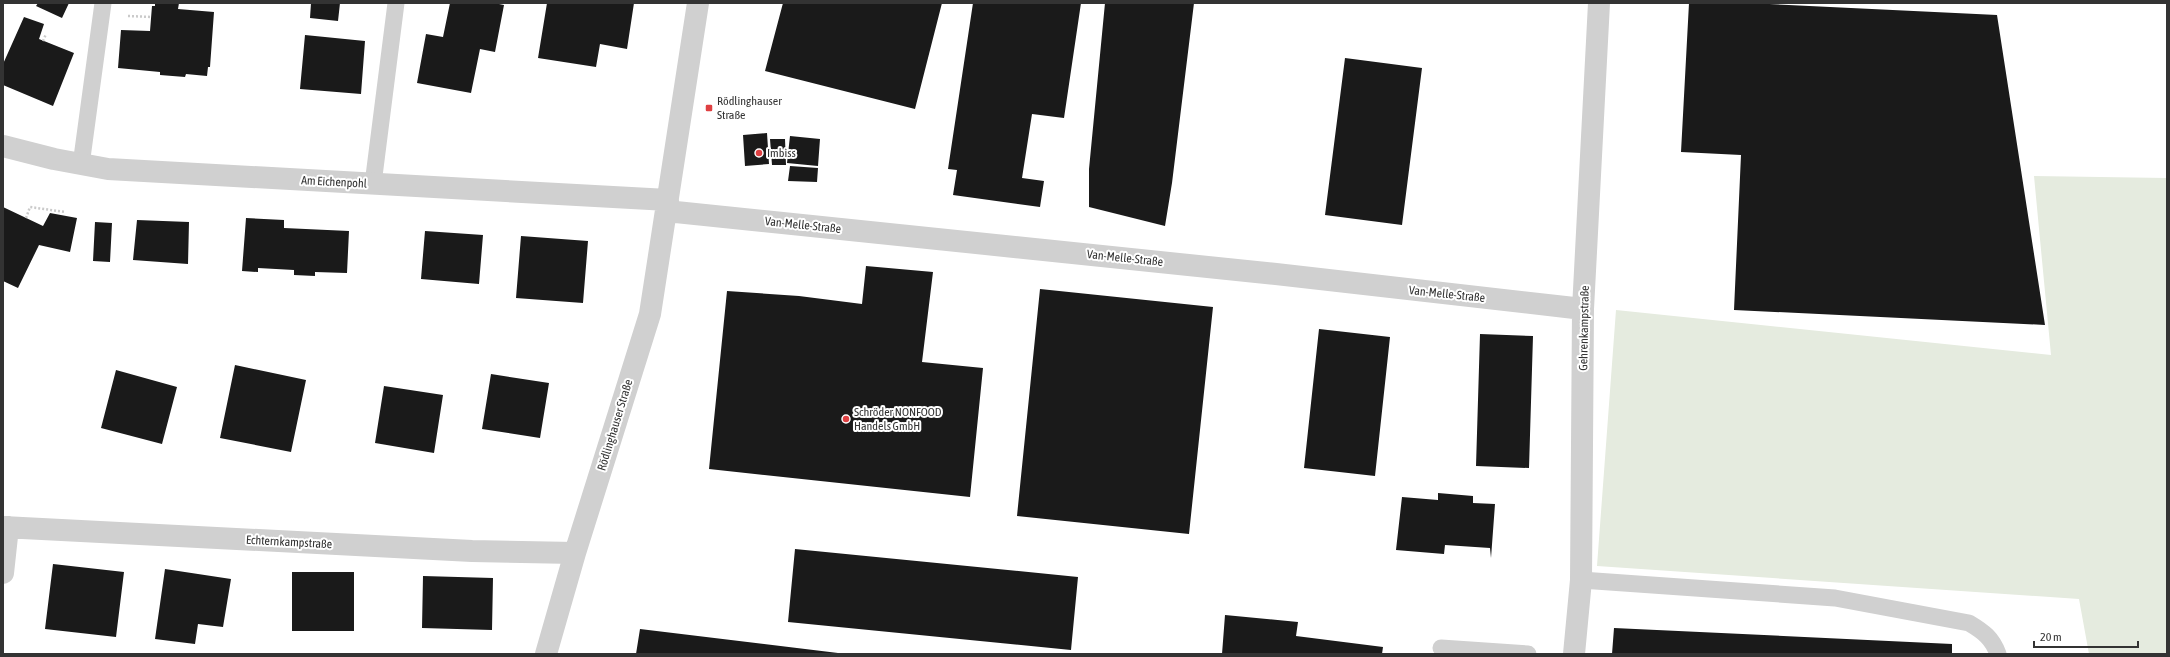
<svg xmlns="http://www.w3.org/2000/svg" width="2170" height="657" viewBox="0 0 2170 657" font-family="'Asap Condensed',sans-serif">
	<rect width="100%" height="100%" fill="#fff"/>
	<!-- green -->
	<path fill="#e5ebdf" d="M2034 176 2167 178V654H2089L2079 599 1597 566 1616 310 2051 355Z"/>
	<!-- building -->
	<path fill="#1a1a1a" d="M38 3H69L62 18 36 6Z
		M155 3H179L178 9 214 12 210 67H208L207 76 186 74 185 77 160 75V72L118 68 121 30 150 31 152 6H155Z
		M311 3H340L338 21 310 18Z
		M450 3H494L504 5 495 52 480 49 471 93 417 83 426 34 443 37Z
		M547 3H634L627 49 600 44 596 67 538 58Z
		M783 3H942L915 109 765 71Z
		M973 3H1081L1064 118 1032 114 1022 178 1044 181 1040 207 953 195 957 170 948 169Z
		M1105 3H1194L1172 183 1165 226 1089 207V169Z
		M1689 3H1748L1997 15 2045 325 1734 310 1741 155 1681 152Z
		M24 17 44 24 39 39 74 53 53 106 3 85V64Z
		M305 35 365 41 361 94 300 89Z
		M1345 58 1422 68 1402 225 1325 215Z
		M767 133 769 164 745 166 743 135Z
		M790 136 820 139 818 166 787 163Z
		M770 139H785L786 165H772Z
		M790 166 818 168 817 182 788 181Z
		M3 207 43 226 50 213 77 218 70 252 39 245 18 288 3 281Z
		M246 218 284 220V228L349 231 347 273 315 272V276L294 275V270L258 268V272L242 271Z
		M137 220 189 222 188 264 133 260Z
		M95 222 112 223 110 262 93 261Z
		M425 231 483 235 479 284 421 279Z
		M521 236 588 241 583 303 516 298Z
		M866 266 933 272 922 362 983 368 970 497 709 469 727 291 799 296 862 304Z
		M1040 289 1213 307 1189 534 1017 516Z
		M1319 329 1390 337 1375 476 1304 468Z
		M1480 334 1533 336 1529 468 1476 466Z
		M235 365 306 380 291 452 220 438Z
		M116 370 177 387 162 444 101 428Z
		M491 374 549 383 540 438 482 429Z
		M384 386 443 395 434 453 375 443Z
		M1438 493 1473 496V503L1495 504 1491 558 1490 548 1445 545 1444 554 1396 550 1402 497 1438 500Z
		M795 549 1078 577 1071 650 788 622Z
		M53 564 124 572 116 637 45 629Z
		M165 569 231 579 223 627 198 624 195 644 155 639Z
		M292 572H354V631H292Z
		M423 576 493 578 492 630 422 628Z
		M1225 615 1298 622 1296 636 1383 647 1382 654H1222Z
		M1614 628 1952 644V654H1612Z
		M640 629 838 653V654H636Z"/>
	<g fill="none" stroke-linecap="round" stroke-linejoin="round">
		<!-- path -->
		<path stroke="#cacaca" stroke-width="2.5" stroke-dasharray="2 2" stroke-linecap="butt" d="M128 16 151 17
			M43 41 46 34
			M26 218 30 207 65 212"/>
		<!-- service -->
		<path stroke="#d0d0d0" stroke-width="17" d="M81 165 103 3
			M373 184 396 3
			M1581 580 1835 598 1969 623C1984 632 1992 638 1998 654
			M1441 648 1528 654"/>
		<!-- minor -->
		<path stroke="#d0d0d0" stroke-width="22" d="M3 146 54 159 108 169 668 200
			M666 211 1276 274 1583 309
			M3 527 472 551 575 553
			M3 573 8 527
			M546 654 575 553 650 314 698 3
			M1574 654 1581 580 1583 309 1599 3"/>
	</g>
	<!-- markers -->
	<g fill="#df4042" stroke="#fff" stroke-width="1.5">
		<rect x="705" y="104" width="8" height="8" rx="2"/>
		<circle cx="759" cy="153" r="4"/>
		<circle cx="846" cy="419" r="4"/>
	</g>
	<g text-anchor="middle" stroke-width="4" stroke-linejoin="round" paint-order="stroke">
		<!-- poi labels -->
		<g font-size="12" fill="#333" stroke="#fff" text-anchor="start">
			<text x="717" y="105">Rödlinghauser<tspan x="717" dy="14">Straße</tspan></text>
			<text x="767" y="157">Imbiss</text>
			<text x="854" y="416">Schröder NONFOOD<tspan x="854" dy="14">Handels GmbH</tspan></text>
		</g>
		<!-- street labels -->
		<g font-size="12" fill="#333" stroke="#fff">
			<text transform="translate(334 182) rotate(3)" y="4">Am Eichenpohl</text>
			<text transform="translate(803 225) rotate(6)" y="4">Van-Melle-Straße</text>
			<text transform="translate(1125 258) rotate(6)" y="4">Van-Melle-Straße</text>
			<text transform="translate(1447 294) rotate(6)" y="4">Van-Melle-Straße</text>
			<text transform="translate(1584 328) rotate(-89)" y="4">Gehrenkampstraße</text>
			<text transform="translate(615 425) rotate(-73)" y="4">Rödlinghauser Straße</text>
			<text transform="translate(289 542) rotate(3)" y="4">Echternkampstraße</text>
		</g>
	</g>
	<!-- border -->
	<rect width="2170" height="657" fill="none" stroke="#333333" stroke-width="8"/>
	<!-- scale -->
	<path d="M2034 641v6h104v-6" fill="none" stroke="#333333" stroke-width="2"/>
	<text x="2040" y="641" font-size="12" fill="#333333" stroke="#ffffff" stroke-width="3" paint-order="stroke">20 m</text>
</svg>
